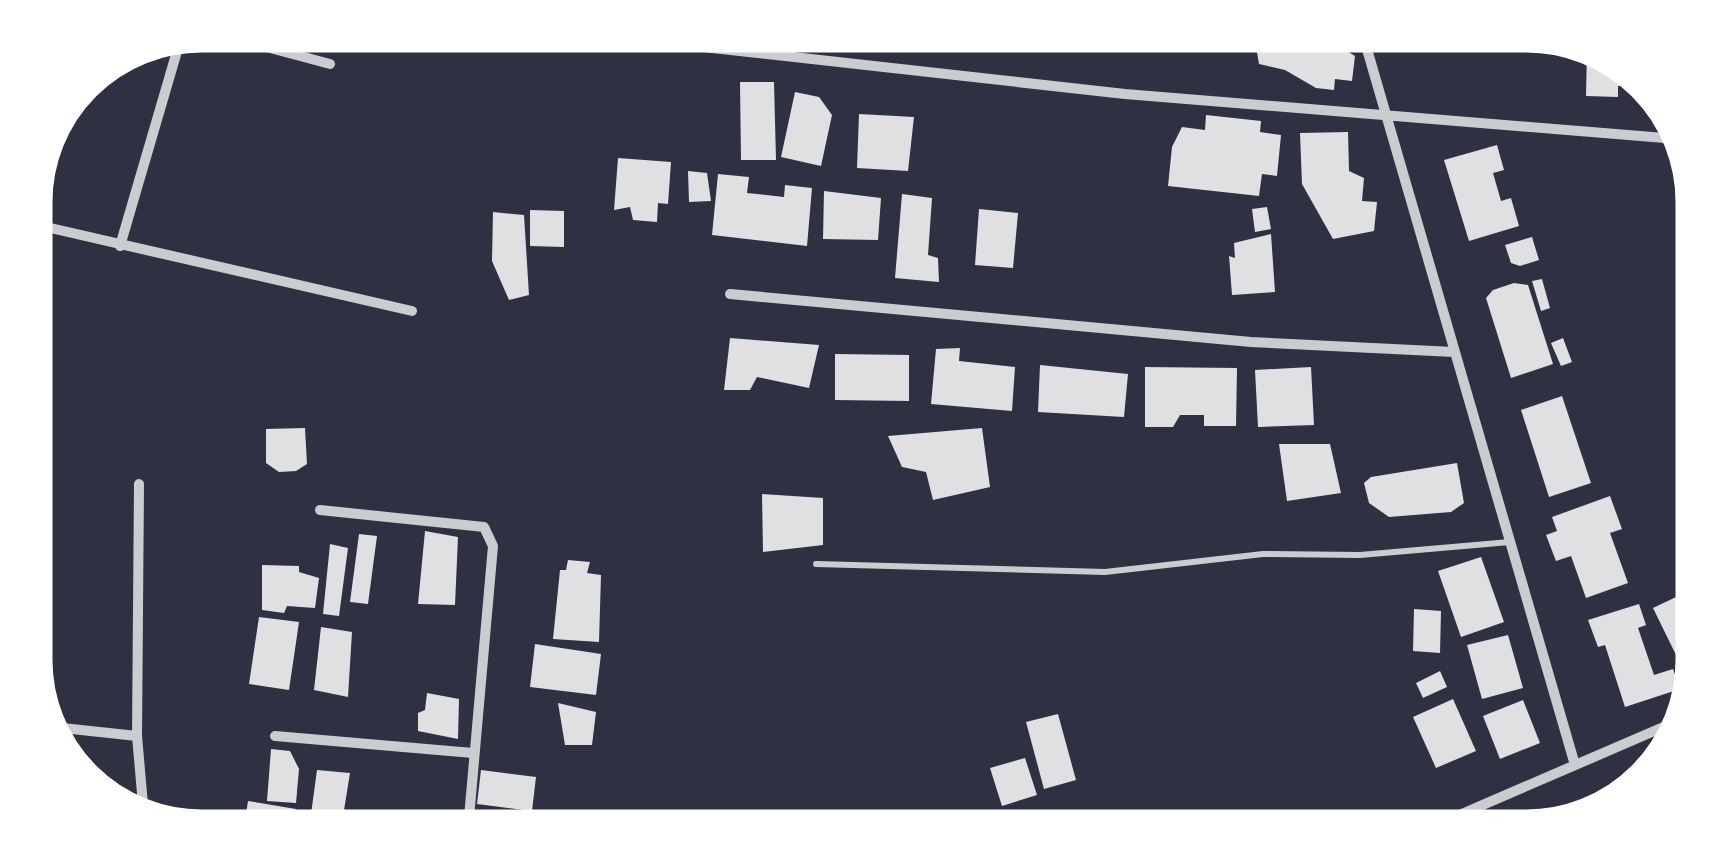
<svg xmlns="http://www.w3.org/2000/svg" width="1728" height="862" viewBox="0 0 1728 862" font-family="'Fira Sans',sans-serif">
	<rect width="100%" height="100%" fill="#2d3142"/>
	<!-- building -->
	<path fill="#e0e0e3" d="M294 32H327L324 46 293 38Z
		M1272 32H1340L1339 46 1355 56 1352 81 1335 79 1334 90 1316 88 1285 70 1259 64 1255 41Z
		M1587 47 1600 50 1634 78V86H1618V97L1586 96Z
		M740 82H774L776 160H741Z
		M795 92 819 97 832 115 821 166 781 157Z
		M859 114 914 117 908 171 857 168Z
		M1206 115 1261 121 1260 132 1281 135 1277 176 1262 174 1259 196 1168 186 1172 147 1182 127 1205 130Z
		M1348 132 1349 171 1364 178 1362 201 1377 202 1374 231 1333 239 1302 184 1300 133Z
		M1497 145 1504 170 1493 173 1501 201 1511 198 1519 226 1469 241 1444 160Z
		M618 158 671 162 668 204 658 203 657 222 633 220 630 207 614 210Z
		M688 171 707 173 711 201 689 202Z
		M718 174 749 177 747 193 784 197 785 185 812 188 807 246 712 235Z
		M824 191 881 198 878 240 823 239Z
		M902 194 932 198 928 255 938 258 939 282 895 278Z
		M1267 207 1271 229 1255 232 1252 209Z
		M979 209 1018 213 1013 268 975 265Z
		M530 210 564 211V247L530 246Z
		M493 212 524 215 529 295 509 300 492 261Z
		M1271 234 1275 292 1232 295 1229 256 1235 258 1234 243Z
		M1532 237 1539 260 1520 266 1511 263 1505 245Z
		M1542 279 1550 308 1541 311 1532 281Z
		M1514 283 1528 285 1553 364 1511 378 1486 298 1493 290Z
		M730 338 819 345 809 388 757 377 750 390H724Z
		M1563 338 1572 362 1561 366 1551 343Z
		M960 348 959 361 1015 367 1012 411 931 404 936 349Z
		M835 354 909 355V401L835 400Z
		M1040 365 1128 374 1124 417 1038 412Z
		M1145 367 1237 368 1236 426H1204V415H1180L1173 427H1145Z
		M1311 367 1314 425 1258 427 1255 370Z
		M1562 396 1591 483 1549 497 1521 410Z
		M305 428 307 464 296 471 279 472 266 463V429Z
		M982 428 990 487 933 500 926 472 902 467 888 436Z
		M1279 444H1330L1341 493 1287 501Z
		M1457 463 1464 503 1451 512 1389 517 1369 503 1364 483 1371 477Z
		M762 494 823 498V545L763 552Z
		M1610 496 1622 529 1610 533 1628 583 1586 598 1571 556 1556 561 1546 535 1557 531 1552 517Z
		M425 531 458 537 455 605 418 604Z
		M359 534 377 536 368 604 350 602Z
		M330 544 348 548 339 616 323 614Z
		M1481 557 1504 622 1461 637 1438 571Z
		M568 560 590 562 587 573 601 575 599 642 553 639 560 570H566Z
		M262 565 299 566V572L319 578 315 608 287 606 284 613 262 610Z
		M1695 588V648L1677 657 1653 608Z
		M1639 604 1646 625 1638 628 1654 675 1673 669 1680 689 1625 707 1605 645 1598 647 1588 620Z
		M1414 609 1441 611 1440 653 1413 651Z
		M259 617 299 622 289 690 249 684Z
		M321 627 352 632 348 697 314 690Z
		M1508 635 1523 688 1482 699 1467 645Z
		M535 644 601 654 596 695 530 687Z
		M1440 671 1447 687 1423 698 1416 683Z
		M427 693 459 699 458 739 418 731V713L425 710Z
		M1453 699 1476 751 1436 768 1413 717Z
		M1523 700 1540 743 1500 759 1483 716Z
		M558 703 596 712 592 745H565Z
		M1058 714 1076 780 1044 789 1026 722Z
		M271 749 290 751 299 769 296 803 267 801Z
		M1025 758 1037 795 1002 806 990 768Z
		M317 770 350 773 341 829H309Z
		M481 770 536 777 532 811 477 804Z
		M248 801 296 809 292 829 244 828Z
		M561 815 583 817 581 829H543L544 820 560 825Z"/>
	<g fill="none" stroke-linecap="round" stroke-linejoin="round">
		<!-- service -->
		<path stroke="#caccd0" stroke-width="6" d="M816 564 1105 572 1263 554 1360 555 1510 542"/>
		<!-- minor -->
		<path stroke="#caccd0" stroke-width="10" d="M211 32 330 64
			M1362 32 1575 765
			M694 46 1125 94 1677 139
			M276 48 279 32
			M33 224 412 311
			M120 246 180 41
			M730 294 1251 342 1454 352
			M139 484 137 736 144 816
			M320 510 484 527 493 546 468 829
			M53 727 137 736
			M275 736 473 753
			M1427 829 1682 719"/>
	</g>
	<!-- crop -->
	<path d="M0 0H1728V862H0ZM202 50H1526A152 152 0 0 1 1678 202V660A152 152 0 0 1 1526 812H202A152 152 0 0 1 50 660V202A152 152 0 0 1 202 50Z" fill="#fff" fill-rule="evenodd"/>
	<path fill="none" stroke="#fff" stroke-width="5" d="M202 50H1526A152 152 0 0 1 1678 202V660A152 152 0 0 1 1526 812H202A152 152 0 0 1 50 660V202A152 152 0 0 1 202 50Z"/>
</svg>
